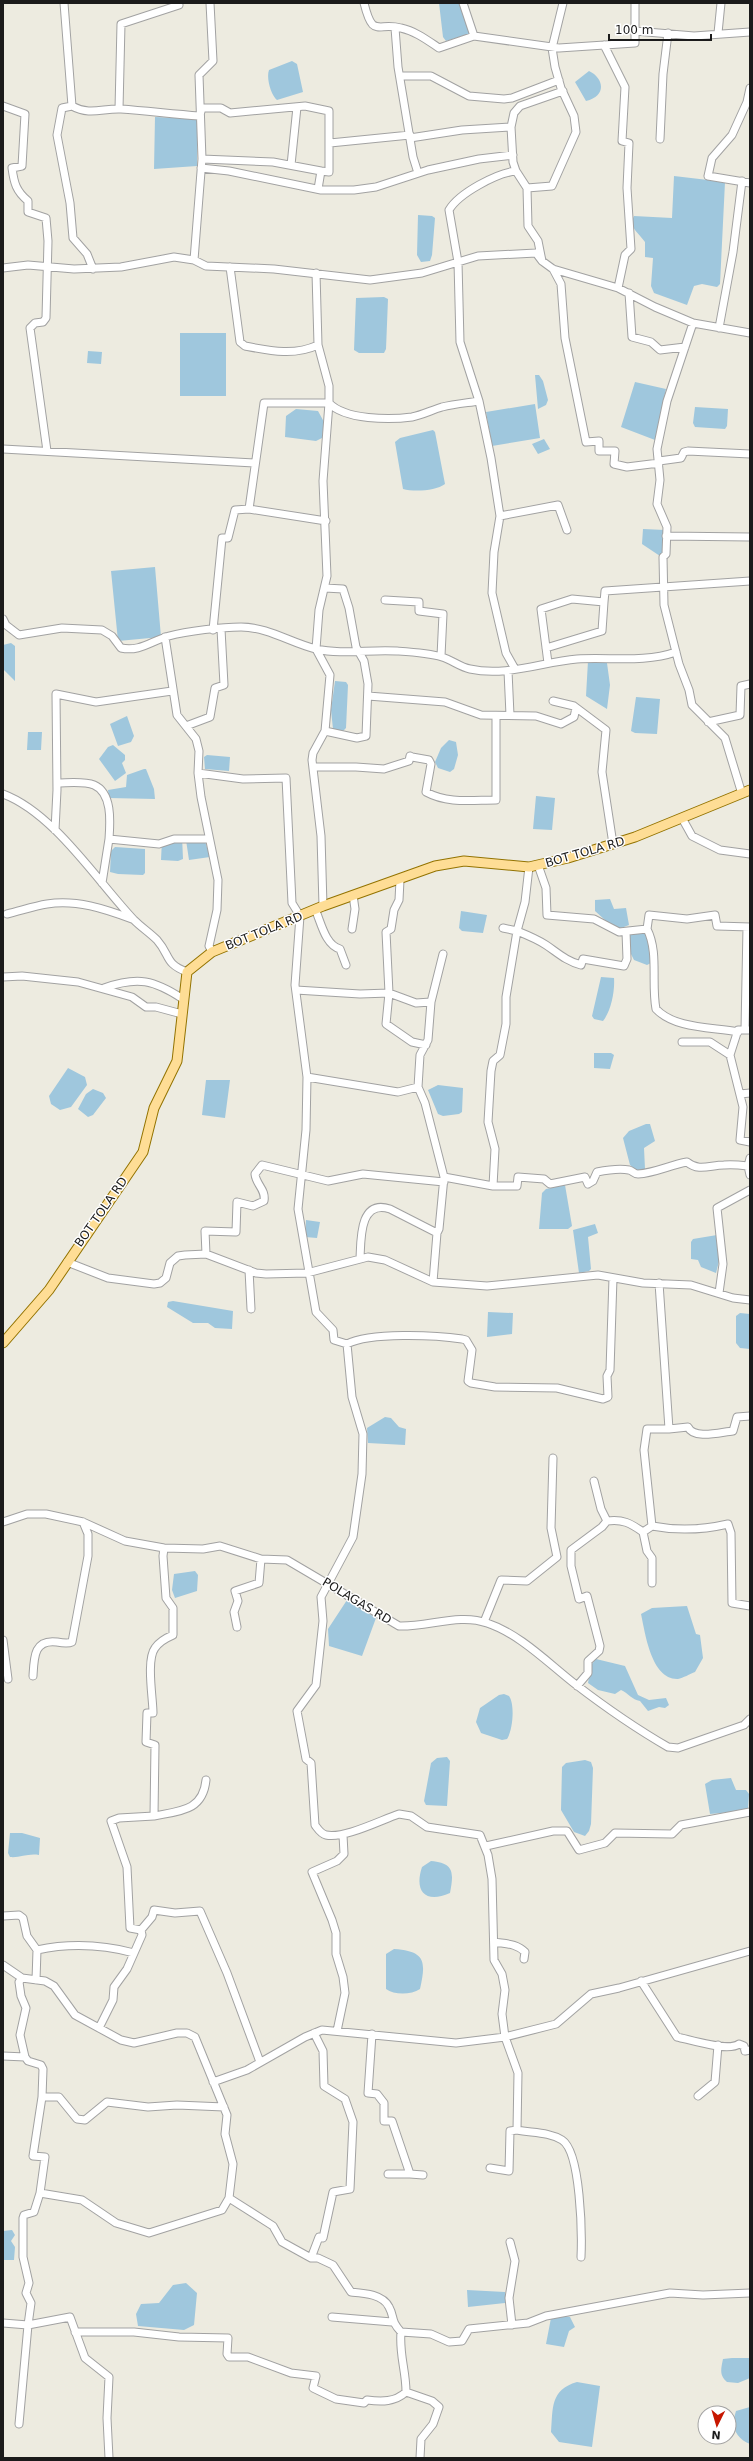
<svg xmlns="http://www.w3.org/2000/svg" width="753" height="2461" viewBox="0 0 753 2461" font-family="'DejaVu Sans',sans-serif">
	<rect width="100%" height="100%" fill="#edebe0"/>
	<!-- water -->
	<path fill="#9fc7dd" d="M439 3H459L470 34 446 41 443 37Z
		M292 61 297 64 303 92 277 100C271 95 266 78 269 70Z
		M589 71C604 78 607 96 586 101L575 82Z
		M155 117 197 119V166L154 169Z
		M674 176 725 182 720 284 717 287 702 284 694 286 687 305 654 293 651 286 653 258 645 257V242C639 233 628 227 634 216L672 218Z
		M418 215 432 216 435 218 432 255 430 261 421 262 417 255Z
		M356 298 384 297 388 299 386 349 384 353H359L354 350Z
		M180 333H226V396H180Z
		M88 351 102 352 101 364 87 363Z
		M535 375H539L543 381 548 400 546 405 538 409Z
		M635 382 666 389 655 440 621 427Z
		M535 404 540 438 492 446 486 412Z
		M695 407 728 409 727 426 725 429 695 427 693 423Z
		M296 409 318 411 324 422 322 438 316 441 285 437 286 416Z
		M433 430 435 432 445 484C436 491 414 492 403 489L395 442 400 438Z
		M544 439 550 449 538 454 532 444Z
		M643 529 665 530V553L660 556 642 544Z
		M155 567 161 637 118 641 111 571Z
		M11 643 15 646V681L3 669V645Z
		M588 661 607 663 610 685 607 709 586 696Z
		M335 681 346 682 348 685 346 728 343 731 333 729 331 710Z
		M636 697 660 699 657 734 635 733 631 731Z
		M127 716 134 736 131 742 118 746 110 724Z
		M28 732H42L41 750H27Z
		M449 740 456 742 458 755 454 769 450 772 438 768 435 762 441 748Z
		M113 745 125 755V760L122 763 126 773 115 781 99 759 108 747Z
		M207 755 230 757 229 771 205 769 204 757Z
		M144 769H146L154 789 155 799 109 798 108 790 126 787 127 775Z
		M536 796 555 798 552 830 533 829Z
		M182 836 183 859 178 861 161 860 162 839Z
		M204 838 210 857 189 860 186 840Z
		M115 847 145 849V873L143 875 118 874 110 872 111 851Z
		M610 899 614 909 626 908 629 925 616 930 595 911V900Z
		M461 911 487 915 483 933 462 931 459 928Z
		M646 931 648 933 651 963 647 965 634 960 629 950V935Z
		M601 977 614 978C615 991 611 1011 603 1021L594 1019 592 1016Z
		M594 1053H611L614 1055 610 1069 594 1068Z
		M68 1068 85 1077 87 1085 71 1107 60 1110 51 1104 49 1096Z
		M206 1080H230L225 1118 202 1115Z
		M438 1085 463 1088 462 1112 459 1114 443 1116 438 1114 428 1090Z
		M93 1089 103 1093 106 1098 93 1115 88 1117 78 1109 86 1094Z
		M646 1124H650L655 1141 644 1148 645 1169 637 1171 630 1165 623 1138 629 1131Z
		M565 1185 572 1226 568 1229H539L542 1193 546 1189Z
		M306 1220 320 1222 317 1238 305 1237Z
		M595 1224 598 1233 588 1237 591 1269 589 1271 579 1273 573 1230Z
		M717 1235 719 1261 716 1273 701 1267 698 1260 691 1259V1242L693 1239Z
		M173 1301 233 1311 232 1329 215 1328 208 1323H193L167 1307 168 1302Z
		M488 1312 513 1313 512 1334 487 1337Z
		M740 1313 750 1314V1349L740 1348 736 1343V1316Z
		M385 1417 391 1418 399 1427 406 1429 405 1445 368 1443 367 1428Z
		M195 1571 198 1575 197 1591 175 1598 172 1590 174 1574Z
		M347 1600 376 1618 362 1656 329 1646 328 1629Z
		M687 1606 696 1634 700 1635 703 1658 695 1672C690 1674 683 1678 678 1679 651 1680 645 1632 641 1614L652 1608Z
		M596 1659 625 1666 638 1695 649 1700 666 1698 669 1705 665 1708 659 1707 648 1711 640 1701C632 1700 628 1693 621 1690L615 1694 598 1690 588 1683 591 1665Z
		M504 1694 509 1696C515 1704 513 1730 507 1739L502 1740 481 1733 476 1722 480 1708 499 1695Z
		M437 1758 447 1757 450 1761 447 1806 426 1805 424 1801 431 1763Z
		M585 1760 591 1762 593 1768 591 1824 589 1831 585 1836 574 1832 561 1810 562 1767 566 1763Z
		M731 1778 736 1790H746L749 1794 748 1809 744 1811 710 1814 705 1784 712 1780Z
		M10 1833H22L40 1838 39 1855C28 1853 20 1858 10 1857L8 1853Z
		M431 1861C454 1863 454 1872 450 1893 425 1904 414 1891 422 1867Z
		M394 1949C426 1951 426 1962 420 1989 411 1995 394 1995 386 1989V1954Z
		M12 2230 15 2235 11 2241 15 2247 14 2260H3V2231Z
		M186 2283 197 2293 194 2325 184 2330 138 2326 136 2314 141 2304 159 2303 173 2285Z
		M467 2290 505 2292V2303L468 2307Z
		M565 2316 570 2317 575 2327 569 2331 564 2347 546 2344 551 2318Z
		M732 2358H750V2378L738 2383 727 2382C719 2375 721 2369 723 2359Z
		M577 2382 600 2386 592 2447 559 2442 551 2432C553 2408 550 2390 577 2382Z
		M750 2407V2444C735 2438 731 2426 736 2411Z"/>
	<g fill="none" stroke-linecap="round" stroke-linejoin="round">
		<defs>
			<path id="minor" d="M64 3 72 106 62 108 57 135 70 203 73 238 87 254 93 269
				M364 3C373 39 377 22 401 28 415 31 427 40 439 48L474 36
				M463 3 474 36 559 48 635 43V31L694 36 750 32
				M635 3V31
				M395 28 398 67 413 157 418 173
				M718 33 721 3
				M604 45 625 87 622 141 629 143 627 188 631 249 625 255 618 288
				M400 76H431L469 96 504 99 512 98 559 80
				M750 88 747 102 732 135 712 158 708 176 750 183
				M563 91 520 106 514 113 511 127 513 162 516 171 527 188 528 226 538 241 542 261 553 269 618 288 655 307 693 323 750 333
				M3 106 25 114 22 166 12 168C14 183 16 191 28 201V212L46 218 48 241 46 318 43 322 35 323 30 328 47 451
				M72 106C90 116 103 108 121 109 147 111 173 114 199 116
				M119 109 121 24 179 5
				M200 115 202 108H221L230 113 305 106 329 111V172L321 171 318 189
				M410 138 462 130 511 127
				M660 139 663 74 668 33
				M330 143 410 135
				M202 159 273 162 321 171
				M291 165 297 107
				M201 168 229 171 321 190H354L376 187 428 170 479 159 513 155
				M527 188 552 186 576 132 574 116 561 88 555 67 552 48 563 3
				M194 260 202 159 199 75 213 61 210 3
				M230 267 240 342 245 346C271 351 294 356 318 345
				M3 268 28 265 74 269 121 267 174 257 194 260 206 266 274 269 370 280 422 273 478 256 536 253 542 261
				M553 269 561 284 565 338 586 442 599 441V451H615L614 464 627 467 659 463
				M316 273 318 345 329 386V403L323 481 327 576 319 610 316 649 330 675 325 731 313 753 312 760 321 836 323 906
				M629 293 632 337 651 342 660 350 685 347
				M693 323 667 401 657 449 660 480 657 504 667 527 666 554 663 557 664 605 679 664 689 690 692 705 725 738 742 794
				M719 328 733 252 742 181
				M3 449 254 463
				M659 461 681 458 684 452 688 451 750 454
				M249 509 326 521
				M500 516 558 505 567 530
				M666 536 750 537
				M385 600 419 602V611L443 614 441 656
				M3 619 6 625 19 635 62 628 102 630 112 636 121 648C140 652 151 641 169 636 187 631 222 627 241 627 268 627 291 643 316 649 342 655 371 649 397 651 412 652 429 653 442 657 452 660 460 667 470 669 506 677 542 662 577 659 611 657 644 663 676 652
				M213 630 222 538H228L235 510 249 509 264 403H329C345 420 390 420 412 417 422 415 432 410 442 407 454 404 466 403 479 401
				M165 637 177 715 196 739 199 751 198 773 201 797 218 880 217 910 209 946 212 952
				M546 648 602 631 604 602
				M548 663 541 609 572 599 604 602 605 591 750 581
				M515 669 506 653 492 593 494 552 500 516 491 458 479 401 460 342 458 262 449 210C459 193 497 173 516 171
				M508 671 510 715
				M368 696 445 702 481 715 536 716 561 724 574 717 576 708
				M553 701 574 706 606 730 602 772 613 844
				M708 722 740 715 741 686 750 684
				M186 726 210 717 215 688 224 685 221 629
				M325 731 357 738 366 736 368 684 364 661 356 647 349 608 343 589 325 588
				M313 767H356L384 769 409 761 410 756 412 757 429 760 431 764 426 792C448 804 472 800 496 800V716
				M198 773 243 779 286 778 292 903 300 916 295 985 307 1077 306 1130 298 1209 316 1312 333 1330 334 1340 347 1344 352 1397 363 1434 362 1474 353 1537 321 1597 323 1621 316 1685 297 1711 306 1759 311 1763 315 1825C318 1829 321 1834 326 1835 344 1839 381 1820 399 1814L411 1816 427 1827 480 1835 488 1855 492 1879 494 1960 502 1974 505 1990 502 2014 505 2037 518 2073 517 2130 510 2131 509 2171 490 2168
				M57 783C68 783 84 781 94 785 113 793 110 824 109 839
				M3 794C54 813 97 881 134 920 141 927 150 933 157 940 171 956 164 963 187 972
				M682 818 692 836 720 850 750 854
				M55 830 57 790 56 694 96 702 172 691
				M538 865 546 888 547 915 594 919 619 932 647 929 649 915 687 919 715 915 717 926 750 927
				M400 880 399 900 394 910 391 929 386 932 389 993 416 1003 431 1002
				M102 883 109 839 159 844 174 839H209
				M315 909C321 922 325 945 340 949L346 965
				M7 914C20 911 34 906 47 904 76 899 105 909 132 919
				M503 928 517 931 525 902 529 867
				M352 929 355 909 353 895
				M647 929C659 952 651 983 656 1009 675 1029 712 1027 738 1032
				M3 977 22 976 78 982 132 997 146 1007H156L182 1014
				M104 988C138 976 154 980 183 999
				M296 990 360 994 389 993 386 1024 412 1042 426 1045
				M745 1030 747 927
				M750 1030H738L730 1055 743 1107 740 1140 750 1142
				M682 1042H710L730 1055
				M307 1077 398 1092 418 1087
				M740 1094 750 1093
				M750 1158 748 1166 750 1175
				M444 1177 493 1186H517L518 1177 544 1179 550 1184 585 1177 588 1184 593 1181 597 1172C607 1170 619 1168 629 1170 633 1171 634 1174 638 1174 655 1173 670 1165 687 1162 699 1172 710 1165 724 1165 732 1164 740 1165 748 1166
				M493 1186 495 1149 488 1122 491 1071 493 1061 500 1055 506 1024V997L517 931C527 935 537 939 546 945 558 953 566 961 581 965L583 959 624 966 627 959 626 932
				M206 1254 205 1231 236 1232 237 1202 253 1206 264 1201C266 1189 256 1185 255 1174L262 1165 328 1181 363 1174 444 1182
				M360 1259C361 1240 359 1199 390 1209L437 1233
				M67 1262 108 1278 154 1284 160 1283 166 1278 170 1263 178 1256 185 1255 206 1254 256 1273 266 1274 307 1273 368 1257 385 1260 433 1282 487 1286 598 1275 643 1283 691 1285 733 1298 750 1300
				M249 1270 251 1309
				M433 1282 437 1233 439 1229 444 1177 425 1103 418 1087 420 1055 428 1040 431 1002 443 954
				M719 1293 723 1264 717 1208 750 1190
				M347 1344C370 1332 435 1335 462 1339L466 1340 472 1350 468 1381 471 1383 495 1387 557 1388 603 1399 608 1397 607 1376 610 1370 613 1278
				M669 1429 688 1427C694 1440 721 1432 733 1431L737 1417 750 1416
				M594 1481 601 1509 607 1521C623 1519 630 1523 643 1532
				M3 1522 27 1514H46L83 1522 125 1541 164 1548 203 1549 220 1546 261 1559 287 1560 399 1626C428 1627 460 1613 487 1623 520 1634 548 1663 575 1684 605 1707 635 1728 668 1747L678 1748 744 1725 750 1719
				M652 1526 644 1450 647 1429H669L659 1283
				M652 1583V1558L647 1551 643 1532 652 1526C678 1531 702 1530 728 1524L731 1533 732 1603 750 1606
				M484 1622 501 1580 527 1581 557 1557 551 1528 553 1458
				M237 1627 234 1612 238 1601 235 1591 259 1583 261 1559
				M3 1640 8 1679
				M33 1676C34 1657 34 1639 57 1642 62 1643 68 1644 72 1642L88 1556V1534L83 1522
				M577 1686 588 1673V1661L599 1651 600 1646 587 1596 579 1599 571 1566V1550L602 1527 607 1521
				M154 1816C180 1811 203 1811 206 1780
				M486 1846 553 1831H567L579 1850 605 1843 615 1833 672 1834 681 1825 750 1812
				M3 1916 19 1915 23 1918 27 1936 37 1950 36 1980
				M141 1930 152 1917 154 1910 175 1913 200 1911 227 1973 260 2062
				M494 1942C505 1944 516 1943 525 1952L524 1959
				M37 1950C70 1943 100 1944 134 1953
				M3 1965 22 1978 45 1981 54 1986 75 2015 121 2040 134 2043 177 2033H187L195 2037 227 2115 225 2134 233 2164 229 2198 273 2226 282 2242 311 2258H318L333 2265 351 2292C363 2293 383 2294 389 2307 395 2318 390 2320 401 2332L431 2334 449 2342 462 2341 469 2329 528 2323 546 2316 670 2293 703 2295 750 2293
				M641 1981 677 2037C691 2040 728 2052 739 2044L744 2046 745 2051 750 2050
				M99 2028 113 2000 114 1987 127 1969 142 1935 141 1930 130 1928 127 1867 111 1821 119 1818 154 1816 155 1745 146 1742 147 1713H153C153 1698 146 1660 155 1648 159 1642 166 1638 173 1635V1608L166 1598 163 1556 164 1548
				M337 2031 345 1993 343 1977 336 1954V1933L332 1920 312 1872 337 1861 344 1854 343 1835
				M372 2034 368 2093 377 2094 384 2103V2121H392L410 2174H388
				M3 2056 25 2057 20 2035 26 2008 21 1996 19 1982 22 1978
				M25 2057 28 2061 41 2065 43 2069 42 2097 33 2156 45 2157 40 2193 82 2200 116 2223 149 2233 222 2210 229 2198
				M213 2082 247 2070 305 2037 322 2030 456 2043 505 2037 556 2024 591 1994 619 1988 750 1951
				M698 2096 715 2082 718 2045
				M42 2097H59L77 2119 85 2120 107 2102 148 2107 177 2105 224 2107
				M517 2130C533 2133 549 2132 562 2140 581 2152 582 2235 581 2257
				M410 2174 423 2175
				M510 2242 515 2261 509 2298 512 2325
				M311 2258 319 2237 323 2238 333 2192 350 2189 353 2122 345 2099 324 2086 323 2051 314 2033
				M332 2317 392 2322
				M3 2323 28 2325 31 2303 26 2293 29 2283 23 2257V2218L24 2215 34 2212 40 2193
				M75 2332H134L179 2337 228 2338 227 2354 229 2357H248L291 2373 316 2376 313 2388 336 2399 364 2403 367 2400C382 2402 395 2402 406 2392
				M401 2332C399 2355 406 2370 406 2392L432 2401 439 2407 433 2424 421 2439 420 2458
				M19 2424 28 2325 70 2317 85 2358 109 2377 107 2418 109 2458"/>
			<path id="major" d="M3 1343 49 1290 143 1152 154 1108 177 1061 187 972 212 952 323 906 435 866 464 861 529 867 568 858 635 837 750 790"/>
		</defs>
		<!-- minor casing -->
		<use href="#minor" stroke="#a2a2a2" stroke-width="9"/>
		<!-- major casing -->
		<use href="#major" stroke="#937300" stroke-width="11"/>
		<!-- minor -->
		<use href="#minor" stroke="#fff" stroke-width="7"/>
		<!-- major -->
		<use href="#major" stroke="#fedd95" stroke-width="9"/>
	</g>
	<g text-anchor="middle" stroke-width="3" stroke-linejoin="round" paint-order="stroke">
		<!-- street labels -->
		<g font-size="12" fill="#1b1b1b" stroke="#fff">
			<text transform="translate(585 852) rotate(-16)" y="4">BOT TOLA RD</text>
			<text transform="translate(264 931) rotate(-22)" y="4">BOT TOLA RD</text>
			<text transform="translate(101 1212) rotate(-55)" y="4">BOT TOLA RD</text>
			<text transform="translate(357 1601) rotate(31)" y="4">POLAGAS RD</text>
		</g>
	</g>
	<!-- border -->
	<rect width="753" height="2461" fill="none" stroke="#1b1b1b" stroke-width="8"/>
	<!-- north arrow -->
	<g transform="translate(717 2425) rotate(185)"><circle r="19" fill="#ffffff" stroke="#a4a4a4"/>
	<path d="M0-3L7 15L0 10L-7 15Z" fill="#c71700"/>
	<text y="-6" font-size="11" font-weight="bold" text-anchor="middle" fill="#1b1b1b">N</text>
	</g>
	<!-- scale -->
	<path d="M609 34v6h102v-6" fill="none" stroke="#1b1b1b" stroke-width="2"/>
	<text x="615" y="34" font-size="12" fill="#1b1b1b" stroke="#ffffff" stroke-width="3" paint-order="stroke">100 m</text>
</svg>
